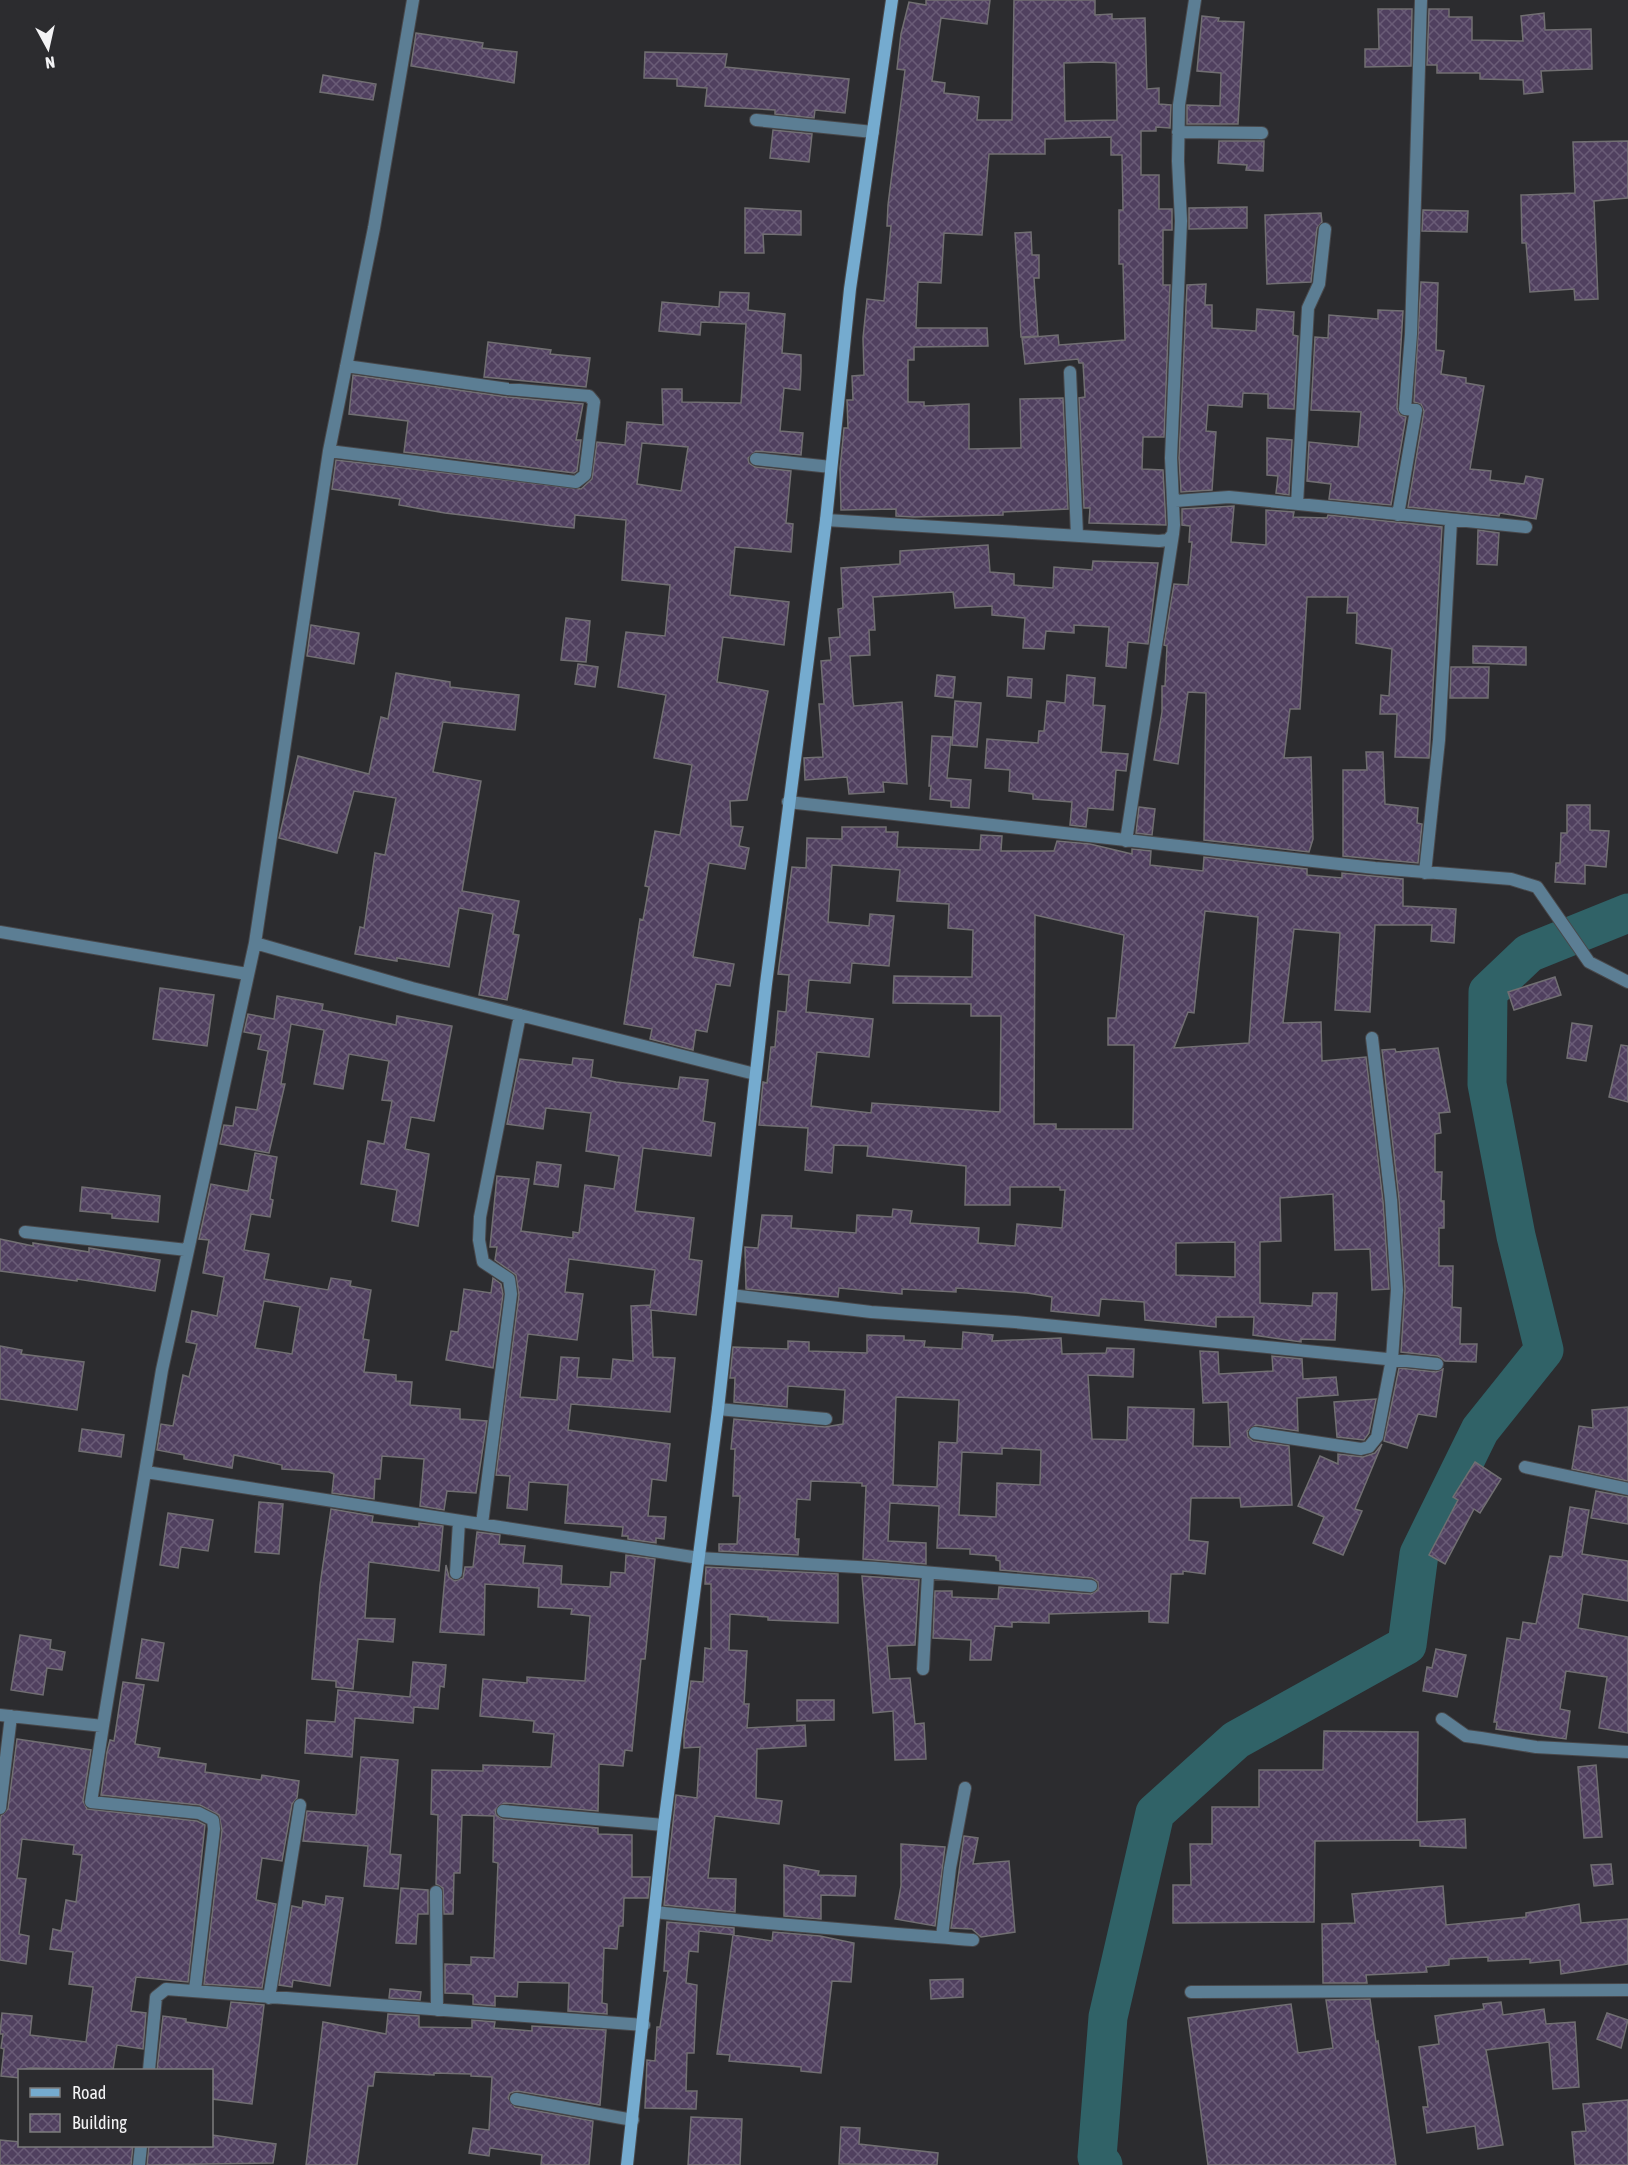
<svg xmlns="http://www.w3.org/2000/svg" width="1628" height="2165" viewBox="0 0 1628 2165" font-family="'Asap Condensed',sans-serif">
	<defs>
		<pattern id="building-cross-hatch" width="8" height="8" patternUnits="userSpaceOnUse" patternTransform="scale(1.5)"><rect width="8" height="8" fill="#50405f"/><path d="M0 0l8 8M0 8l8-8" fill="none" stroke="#6a5c77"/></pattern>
	</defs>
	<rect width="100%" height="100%" fill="#2c2c2f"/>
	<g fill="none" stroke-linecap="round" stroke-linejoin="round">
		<!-- river -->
		<path stroke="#306267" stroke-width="39" d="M1103 2165 1097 2157 1108 2017 1155 1813 1236 1740 1407 1645 1419 1554 1480 1430 1544 1350 1516 1236 1487 1084 1488 992 1529 953 1628 913"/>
	</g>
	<!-- building -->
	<path fill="url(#building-cross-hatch)" stroke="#716f72" stroke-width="1.5" fill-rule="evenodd" d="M926 0H990L987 24 941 18 932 81 945 83 944 93 979 97 977 120H1012L1014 0H1095V15L1112 14V19L1145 18 1147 89 1159 88V104L1171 105 1170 128 1156 127V131H1141V175H1159V209H1172V230H1163V285H1170L1164 437H1143L1142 469 1163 470 1166 525 1089 523 1090 508H1084L1079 398 1085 397 1083 363H1079L1078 359 1025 364 1022 338 1058 335 1059 345 1125 340 1123 264H1119V210H1123L1122 155H1111V137L1045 139V154H989L982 235 944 233 941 283 918 282 916 328H987L988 346 914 347V360H908V402H924V406L969 404V449L1021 448 1020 399 1063 398 1068 509 1003 512V515L914 517 896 516V509L841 510 840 469 844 428H848L847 400H853L852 376 864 375 863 338 867 299 884 301 891 226H887L888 205 905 70 897 69 901 34 909 2 926 5ZM1098 62 1116 63 1117 120 1065 121 1064 63Z
		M1378 9H1412L1411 66 1365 67V49H1379Z
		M1429 9H1449V17H1472V40L1523 41 1521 16 1544 13 1545 30 1591 29 1592 69 1541 71 1543 92 1524 94 1523 80 1480 79V73H1437V65H1427Z
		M1202 16 1219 18 1218 21 1244 22 1238 124H1187V105L1220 106 1221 73 1197 71Z
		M416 33 483 43 482 48 517 52 514 83 411 66Z
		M645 52 727 54 725 67 849 79 845 113 815 110 814 118 775 114V110L705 106 707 88 677 86V79L644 78Z
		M323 75 376 84 373 100 320 92Z
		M773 130 812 134 809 162 770 158Z
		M1219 141H1264L1263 171 1246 170 1247 165 1218 163Z
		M1628 141V198L1594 201 1598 299 1575 300 1574 289 1530 292 1526 243H1522L1521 195 1575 193 1573 142Z
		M1247 207V228L1189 229V208Z
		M745 208 801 211V235L763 234 764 253H745Z
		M1423 210 1468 211 1467 232 1422 231Z
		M1321 213 1322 222 1317 228 1311 282 1267 284 1265 215Z
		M1031 232 1032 255H1039V278H1034L1038 336 1021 337 1015 233Z
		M1421 282 1438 283 1436 350 1444 351 1441 374 1466 378V383L1484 386 1470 469 1491 471 1490 480 1524 484 1526 476 1543 479 1536 519 1500 513 1499 516 1408 507 1424 411 1421 404 1414 402Z
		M1206 284 1205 305H1212V328L1256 331 1257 309 1294 312 1293 335 1298 336 1294 409 1268 408V394L1243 393 1242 407 1208 405 1206 431 1216 432 1212 490 1181 492 1179 458 1187 285Z
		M720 292 749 293 748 310 785 314 782 353 801 355V371L800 390 784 388 780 431 803 433 801 455 756 451 748 458 749 463 755 467 791 471 786 523 793 524 791 552 735 547 730 595 789 602 784 645 723 637 717 682 768 691 747 800 730 801 731 826 743 827 739 846 749 848 745 869 709 863 693 957 734 964 730 986 716 984 707 1032 696 1030 693 1050 650 1039 652 1029 624 1024 640 919 643 920 649 887 645 886 655 831 680 835 692 765 654 758 666 695 618 687 626 632 665 636 670 585 622 580 626 520 575 515 574 528 553 526 445 513 399 505 400 499 332 489 336 460 581 489 592 479 597 442 625 445 627 422 663 425 662 389H682V402L741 403 746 324 701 322 700 335 659 331 662 302 719 307ZM642 443 688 447 681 491 637 484Z
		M1378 310 1403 311 1397 408 1400 415 1406 417 1391 505 1329 499 1331 484 1307 481 1309 442 1358 447 1361 412 1311 410 1315 337 1328 338 1329 315 1378 319Z
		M488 342 551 350 550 354 590 358 586 387 484 377Z
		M353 375 507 397 583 404 576 440H581L577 471 574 473 404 452 408 421 349 414Z
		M1267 438 1292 440 1289 495 1276 493 1278 476 1267 475Z
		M1234 506 1231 542 1266 545V510L1294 512 1293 517 1327 518 1328 515 1442 527 1429 758 1395 757 1397 714H1380L1381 695 1389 696 1392 649 1356 643 1357 613H1347L1348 597H1307L1300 709H1290L1284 758 1311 757 1313 839 1309 852 1204 840 1206 693 1188 692 1178 764 1154 760 1162 712V686H1165L1167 646 1164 645 1174 584 1188 585 1192 542H1189L1190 526 1182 525V509Z
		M1478 530 1499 533 1497 565 1477 564Z
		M988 545 990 572 1014 574V585L1053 588 1054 567 1092 570 1093 561 1158 563 1148 644 1128 642 1126 668 1106 666 1109 627 1074 625V633L1046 631 1044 649 1023 648 1025 618 992 615V606L955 608 953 592 873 597 875 630H869L870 655 850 656 853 702 854 706 902 702 907 784 883 782 884 792 849 794 847 777 805 780 804 758 823 757 819 704H824L821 661 831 660 829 638 840 637 838 609 843 608 841 568 900 564V551Z
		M566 618 590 621 586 662 561 660Z
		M311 625 359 633 354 664 307 656Z
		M1473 646 1526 647V665L1473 663Z
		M578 664 598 667 595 687 575 684Z
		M1451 667H1489L1488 698H1450Z
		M396 673 450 682V687L519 695 515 730 443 722 433 772 481 781 462 891 519 901 513 934 519 935 507 1000 479 995 493 914 459 908 449 967 397 958V961L355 954 360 927 364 928 375 853 385 855 396 798 354 791 337 853 279 838 298 756 369 774 381 717 388 719Z
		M937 675 955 677 953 698 935 696Z
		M1067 675 1095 678 1093 705 1105 706 1101 752 1128 754 1126 771 1116 770 1113 810 1088 808 1086 827 1070 825 1072 802 1033 799V794L1009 791 1010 770 985 768 987 739 1038 743 1039 731H1044L1047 701 1065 703Z
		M1008 677 1032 679 1031 698 1007 696Z
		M955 701 981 703 977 747 952 745Z
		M932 736 951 737 947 778 971 780 969 808 951 807V801L930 799 931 786H929Z
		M1366 752H1383L1385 804 1418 808 1417 823 1422 824 1418 863 1343 856V770H1367Z
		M1567 805H1590V830L1609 831 1606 867 1585 865V884L1555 882 1556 863H1560L1561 833H1567Z
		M1139 807 1155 809 1152 835 1136 833Z
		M842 827H886V832H898L897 847 980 850 981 835 1002 836 1001 851H1054L1057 841 1090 844 1132 854V849L1151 851 1150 865 1203 871 1204 857 1307 869V875L1342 878V873L1403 879V906L1456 909 1454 943 1431 941 1432 925H1375L1370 1012 1335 1010 1340 933 1294 929 1283 1023 1321 1022 1322 1061 1366 1057 1383 1201 1389 1289 1372 1290 1370 1249 1335 1250 1333 1194 1280 1198 1281 1241 1260 1242V1303L1312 1306 1313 1293H1337L1335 1340 1301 1339V1342L1253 1335 1254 1317H1216V1327L1145 1320 1144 1302 1101 1299 1099 1316 1051 1311 1052 1297 1027 1293 956 1288V1292L902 1289V1294L839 1288 838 1297 746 1289 745 1247 758 1248 762 1215 792 1216 791 1228 856 1233 857 1215 892 1217 893 1209 912 1211 910 1223 979 1228 978 1243 1015 1246 1017 1224 1062 1228 1065 1190H1060V1187H1010V1205H965L966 1166 867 1156 868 1146 834 1145 832 1173 805 1170 808 1128 759 1125 763 1082 767 1083 771 1047H775L778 1011 786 1012 789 975 778 974 792 867 806 868 807 838 842 839ZM832 865 900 870 897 901 949 904 948 928 973 930 972 977 894 976 893 1003 971 1004V1016H1001L1000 1112 872 1103 871 1113 811 1106 817 1052 869 1057 873 1019 806 1012 809 980 850 983 852 963 889 966 894 916 870 914 869 926 828 922ZM1205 911 1258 917 1249 1043 1174 1048 1188 1012 1194 1013ZM1035 915 1124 935 1116 1018H1108V1045H1134L1133 1129H1056V1124H1034ZM1235 1242V1277L1176 1275V1243Z
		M1555 977 1561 995 1514 1010 1508 992Z
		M160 988 214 995 207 1046 153 1039Z
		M277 996 323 1004 322 1010 396 1025 397 1016 452 1026 434 1121 411 1117 405 1149 429 1154 418 1226 392 1221 397 1190 361 1184 368 1141 384 1144 392 1101 382 1100 389 1061 349 1054 343 1089 314 1084 324 1030 291 1024 281 1084H285L269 1153 220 1144 224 1125 233 1126 236 1107 257 1110 268 1051 258 1049 261 1035 244 1032 248 1014 274 1019Z
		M1572 1023 1592 1026 1586 1061 1567 1058Z
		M1621 1045 1628 1046V1102L1609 1097Z
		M1438 1048 1450 1112 1439 1113 1441 1133 1435 1134V1172H1442L1441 1201H1444V1228H1439V1266H1453L1452 1307 1461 1308 1460 1344H1477L1476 1362 1445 1361 1438 1356 1401 1352 1405 1289 1399 1199 1382 1050 1395 1049 1396 1052Z
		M573 1058 593 1060 591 1077 616 1082 678 1089 680 1077 708 1080 703 1121 715 1123 711 1156 643 1148 635 1211 694 1218 689 1259 702 1261 696 1315 651 1310 653 1357 675 1358 670 1412 571 1404 568 1430 670 1444 666 1481 652 1479 648 1516 666 1517 664 1539 656 1538V1543L628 1539V1536H622L623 1527 565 1523 568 1485 529 1482 527 1510 507 1508 510 1476 496 1475 519 1295 516 1275 495 1260 497 1247H490L497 1176 529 1179 521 1231 573 1238V1232L579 1233 585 1185 614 1189 619 1156 586 1151 591 1113 546 1108 543 1129 507 1124 520 1059 572 1065ZM569 1259 655 1270 650 1308V1305L631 1306 633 1361 613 1359 611 1379 577 1377 579 1358 561 1357 557 1400 520 1397 528 1334 577 1340 583 1294 565 1292Z
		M255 1153 277 1157 270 1199 273 1200 270 1217 251 1214 244 1250 269 1254 264 1279 328 1290 331 1278 351 1281 350 1286 371 1290 363 1339 369 1340 364 1372 396 1375V1381L412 1382 410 1405 460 1409V1419L487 1421 476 1493 447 1491 444 1510 420 1506 424 1459 382 1456 380 1479H375L374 1499 332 1493 334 1474 329 1472 282 1469V1465L234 1455 232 1468 184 1459V1455L157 1450 161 1424 173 1426 183 1375 189 1377 197 1344 186 1342 192 1311 217 1316 224 1277 203 1273 209 1240 199 1239 211 1184 248 1191ZM264 1301 300 1307 292 1354 255 1348Z
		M537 1162 561 1165 558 1187 534 1184Z
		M82 1187 160 1196 158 1222 112 1218V1214L80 1211Z
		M0 1239 33 1246V1243L89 1252V1248L160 1260 155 1291 77 1279V1281L0 1271Z
		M493 1278 501 1284 503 1294 493 1368 446 1360 451 1331 458 1332 464 1289 491 1293Z
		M963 1332 993 1335 992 1341 1061 1338 1062 1354 1106 1353 1107 1348 1134 1349 1133 1377 1088 1375 1092 1439 1127 1440 1128 1407 1194 1409 1193 1446 1230 1447 1228 1402 1203 1403 1200 1351 1218 1352 1219 1374 1273 1371 1272 1356 1302 1359 1303 1379 1336 1377 1338 1395 1297 1398 1298 1431 1256 1425 1247 1431 1248 1437 1253 1441 1289 1446 1292 1505 1241 1507 1240 1498H1191L1189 1540 1208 1542 1205 1574 1183 1571V1574H1171L1168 1623 1149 1622V1611L1049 1614V1623L1012 1622V1627L995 1626 991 1660H970L971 1640 933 1638 935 1591H952V1597L998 1599 999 1587 1091 1594 1098 1590V1582L1092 1578 1000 1570V1561L996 1560V1556L970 1554V1549L937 1548 939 1506 890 1503 888 1541 926 1543V1564L863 1559 866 1486H862V1483L811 1481 810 1500 797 1499 795 1539H799L798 1555 719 1551V1544H737L740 1496H733L735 1449H731L734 1419 825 1427 843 1424 845 1390 788 1386 787 1407 734 1402 735 1378H730L733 1347 788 1349V1341L809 1342V1351L867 1353V1335L904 1336V1340L925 1341 924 1347 962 1349ZM896 1397 959 1400 957 1443 939 1442 937 1487 893 1485ZM1002 1448 1041 1450 1040 1485 997 1483 996 1517 959 1515 962 1452 1002 1454Z
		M0 1346 22 1350 21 1354 84 1362 77 1410 0 1399Z
		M1399 1368 1436 1372 1443 1369 1436 1417 1418 1414 1407 1448 1384 1441Z
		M1376 1399 1369 1433 1364 1440 1337 1437 1334 1402Z
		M1628 1407V1481L1572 1469 1579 1426 1593 1428 1592 1410Z
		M82 1429 124 1435 121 1457 79 1451Z
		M1382 1444 1355 1509 1362 1511 1343 1555 1313 1543 1324 1517 1298 1506 1320 1456 1338 1464V1454L1363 1457 1375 1453Z
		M1475 1462 1501 1479 1480 1513 1474 1509 1445 1564 1429 1555 1458 1500 1453 1497Z
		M1596 1491 1628 1497V1524L1591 1518Z
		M259 1502 283 1504 279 1554 255 1552Z
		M1570 1507 1589 1510 1582 1554 1628 1561V1601L1583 1594 1578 1628 1628 1637V1733L1599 1728 1607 1677 1566 1671 1560 1709 1570 1711 1566 1739 1496 1729 1497 1722H1494L1507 1638 1520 1640 1523 1622 1536 1624 1550 1556 1562 1557Z
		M331 1509 373 1516 372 1522 419 1527V1523L443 1526 439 1571 369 1562 365 1618 395 1619 393 1642 358 1639 353 1689 336 1687V1681L312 1679 320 1585Z
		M168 1513 213 1520 208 1551 181 1547 178 1568 160 1565Z
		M477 1532 500 1535 499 1544 525 1546 523 1563 562 1566 561 1584 610 1587 611 1572 625 1573 626 1555 655 1559 645 1659H641L632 1751 625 1750 623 1766 599 1764 598 1811 504 1803 495 1810 496 1815 502 1819 598 1828V1834L632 1835V1877H650L648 1898H624L623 1926H619L617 1949 604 1948 602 2003 607 2004V2014L568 2011 569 1983 518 1982 517 1997 495 1996V2006L473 2004V1995L470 1994 445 1993V1964L471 1965V1957L494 1958 498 1863 493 1862 494 1816 462 1815 460 1873H454L453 1914H444L443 1888 436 1884 438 1815 431 1814 432 1770 483 1771V1765L551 1767 554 1734 533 1732 534 1721 480 1716 483 1679 527 1683V1677L585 1681 590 1616 571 1614 572 1609 538 1607 539 1588 485 1584 484 1635 440 1632 446 1565 449 1577 455 1581 463 1578 465 1567H473Z
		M706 1567 838 1574V1623L768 1620V1617L730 1614 729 1650 747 1651 744 1704H749L747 1728 805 1725 806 1746 757 1749 756 1798 782 1801 779 1824 715 1816 708 1878 736 1879 735 1912 664 1905 676 1795 697 1798 700 1747 684 1748V1735L691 1681 703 1682 705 1648 711 1649V1584H705Z
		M862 1576 919 1580 915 1645 887 1646 890 1679 910 1678 915 1724 924 1723 926 1759 895 1760 893 1711 873 1713Z
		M20 1635 51 1640 50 1649 65 1652 62 1670 47 1668 43 1695 11 1690Z
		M142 1639 164 1643 158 1681 136 1678Z
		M1436 1649 1466 1655 1457 1697 1423 1691 1427 1667 1432 1668Z
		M413 1662 446 1665 444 1687 440 1686 438 1709 414 1707 413 1723 355 1718 352 1757 305 1753 307 1720 335 1722 338 1690 410 1697Z
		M123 1682 144 1685 135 1744 160 1748 158 1757 206 1764 205 1772 261 1780 262 1775 299 1781 297 1798 292 1804 282 1861 262 1858 256 1900 276 1904 262 1988 204 1984 222 1830 219 1815 200 1805 101 1795 107 1752 110 1740 114 1741Z
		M797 1700H834V1720L797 1721Z
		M1324 1731 1418 1732 1417 1822 1465 1819 1466 1848 1420 1846V1840L1315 1841 1314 1922 1173 1923V1885H1191L1190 1844H1212V1807H1259V1770H1323Z
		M17 1739 91 1750 83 1801 87 1809 197 1821 205 1825 188 1982 136 1977 131 2011 146 2013 143 2049 117 2045 113 2070 30 2068 20 2070V2078L1 2076 4 2049 1 2048 3 2034H0L2 2013 32 2016 30 2035 86 2042 93 1987 69 1984 73 1952 50 1949 53 1929 61 1931 66 1900 76 1902 82 1855 73 1854 74 1845 22 1839 17 1878 26 1879 19 1934 29 1936 26 1964 0 1960V1824L1 1816 8 1809Z
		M361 1757 398 1760 390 1854 401 1855 398 1889 364 1886 368 1846 303 1841 307 1811 356 1815Z
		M1596 1765 1602 1837 1584 1838 1578 1767Z
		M964 1836 978 1838 973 1864 1009 1861 1015 1932 981 1937 972 1929 951 1928Z
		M901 1844 945 1847 935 1926 895 1919 901 1886Z
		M1611 1864 1613 1884 1594 1886 1591 1865Z
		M784 1865 819 1871 818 1875 856 1876 855 1896 821 1895V1919L784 1916Z
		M1443 1886 1446 1925 1526 1917V1913L1579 1904 1581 1923 1628 1919V1964L1561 1974 1560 1960 1530 1963V1959L1488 1961V1957L1449 1959V1965L1426 1967 1427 1972 1366 1975 1367 1983H1323L1322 1924 1355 1923 1352 1894Z
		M401 1888 428 1890V1914H418L416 1944 396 1943Z
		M326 1896 343 1898 330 1986 293 1980 292 1987 279 1985 292 1906 302 1908 303 1901 325 1905Z
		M667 1922 734 1928V1935L699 1931 698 1952 689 1951 686 1983 697 1985 694 2053H687L686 2091H697L696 2109 645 2108 647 2060 655 2061 657 2027H660L668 1971H664Z
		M773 1932 820 1936 854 1943 851 1982 832 1981 821 2073 801 2071V2067L729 2061 730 2055 717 2054 733 1935 772 1941Z
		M963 1979V1997L931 1999 930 1980Z
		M390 1989 421 1992 420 2000 389 1998Z
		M1370 1999 1376 2042 1378 2041 1396 2165H1208L1188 2018 1291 2004 1298 2053 1333 2048 1326 2000Z
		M231 2002 264 2005 252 2104 212 2099V2070H157L163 2016 186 2019V2022L227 2028Z
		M1501 2002 1503 2015 1544 2009 1546 2024 1575 2022 1579 2087 1553 2089 1549 2042 1486 2050 1503 2145 1478 2149 1475 2126 1427 2133 1423 2107H1428L1419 2047 1439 2044 1435 2016 1484 2009 1483 2004Z
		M1607 2013 1628 2020 1621 2048 1597 2039Z
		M388 2014 419 2016V2027L472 2028V2020L495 2022 494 2028 532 2031V2026L606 2030 600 2105 517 2091 510 2093 508 2098 515 2107 593 2121 589 2165H541L542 2155 490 2148 489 2156 469 2153 473 2128 489 2130 492 2077 471 2076V2074L434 2073V2075L375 2072 373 2086H368L357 2165H306L323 2022 386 2034Z
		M1628 2100V2165H1575L1572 2132 1586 2131 1583 2104Z
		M691 2117 742 2119 740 2165H688Z
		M841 2127 860 2128 859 2144 938 2153 937 2165 839 2164Z
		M212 2135 276 2144 273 2163 147 2165 149 2145H212Z
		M0 2140 20 2142V2145H133L131 2165H0Z"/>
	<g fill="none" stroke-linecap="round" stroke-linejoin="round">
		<defs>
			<path id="street" d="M756 120 873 132
				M1178 132 1262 133
				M1070 372 1077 535
				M329 451 576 482 585 475 594 402 589 396 508 389 346 366
				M756 459 831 467
				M1175 501 1229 497 1526 527
				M1297 504 1308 308 1319 284 1325 229
				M1398 515 1416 410 1405 409 1411 334 1421 0
				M826 520 1159 541 1168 540 1173 534 1174 525 1171 458 1181 221 1178 161 1179 105 1195 0
				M788 802 1375 868 1511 879 1537 887 1589 962 1628 982
				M1126 841 1173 534
				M1425 873 1439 740 1451 521
				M0 932 247 974
				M255 943 329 451 374 228 413 0
				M25 1232 187 1250
				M731 1295 871 1312 1015 1322 1437 1364
				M718 1409 826 1419
				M1255 1433 1361 1449 1369 1447 1377 1437 1392 1359 1397 1290 1391 1200 1372 1038
				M1525 1467 1628 1489
				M146 1472 699 1558 875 1568 1091 1586
				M482 1524 511 1294 509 1279 483 1262 479 1240 480 1217 520 1015
				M456 1573 459 1521
				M923 1669 928 1574
				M0 1715 103 1726 162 1370 255 943 412 988 755 1074
				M1442 1719 1466 1736 1481 1738 1536 1747 1628 1752
				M103 1726 91 1802 199 1813 213 1820 214 1829 195 1990
				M0 1808 11 1716
				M503 1811 664 1825
				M436 1892 437 2010
				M655 1912C762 1924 867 1931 973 1940
				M942 1937 950 1868 965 1788
				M1191 1992 1628 1990
				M269 1998 300 1805
				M149 2070 156 1997 166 1989 644 2025
				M516 2099 633 2120
				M139 2165 141 2146"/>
			<path id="secondary" d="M627 2165 664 1825 718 1409 766 984 826 520 850 289 892 0"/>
		</defs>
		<!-- street casing -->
		<use href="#street" stroke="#48484b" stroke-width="14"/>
		<!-- secondary casing -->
		<use href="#secondary" stroke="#48484b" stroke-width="14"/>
		<!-- street -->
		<use href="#street" stroke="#5c7e94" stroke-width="12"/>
		<!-- secondary -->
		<use href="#secondary" stroke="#75abcf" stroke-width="12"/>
	</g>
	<!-- legend -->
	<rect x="18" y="2069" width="195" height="78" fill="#2c2c2f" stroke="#7c7c7e" stroke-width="1.5"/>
	<rect x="30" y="2088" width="30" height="9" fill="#75abcf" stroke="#7c7c7e" stroke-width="1.5"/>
	<text x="72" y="2099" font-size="18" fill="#f3f3f5">Road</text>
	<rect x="30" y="2114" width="30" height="18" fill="url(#building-cross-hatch)" stroke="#7c7c7e" stroke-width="1.5"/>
	<text x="72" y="2129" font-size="18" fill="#f3f3f5">Building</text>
	<!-- north arrow -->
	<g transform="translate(48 48) rotate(172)" stroke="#2c2c2f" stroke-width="4.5" paint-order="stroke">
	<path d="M0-4.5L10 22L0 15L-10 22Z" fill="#f3f3f5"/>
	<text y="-9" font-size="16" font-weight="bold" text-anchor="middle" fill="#f3f3f5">N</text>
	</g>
</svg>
